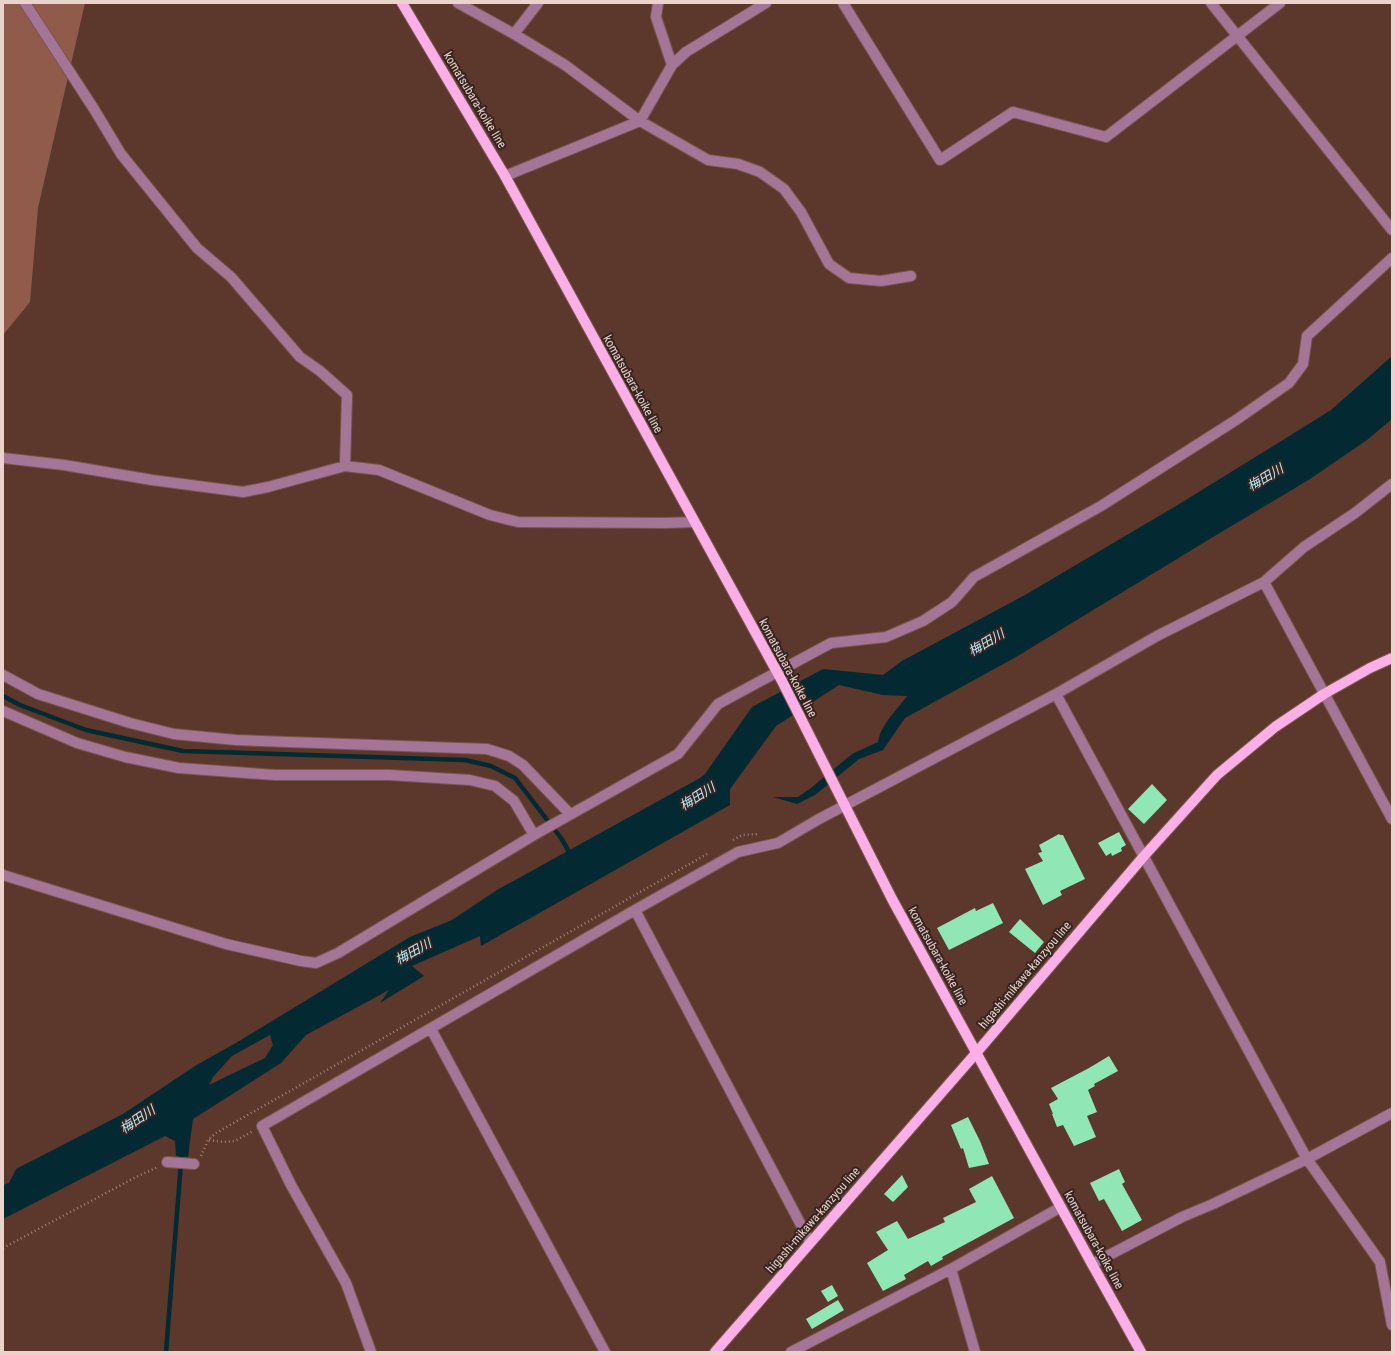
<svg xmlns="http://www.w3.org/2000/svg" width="1395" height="1355" viewBox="0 0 1395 1355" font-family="'Roboto Condensed','Noto Sans JP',sans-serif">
	<rect width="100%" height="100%" fill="#5c372c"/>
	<!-- green -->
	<path fill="#905b4b" d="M3 3H85L38 208 30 302 3 335Z"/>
	<!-- water -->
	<path fill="#032932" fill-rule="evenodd" d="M1392 356V419L1367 440 1310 479 1213 537 1016 657 905 718 883 750 859 759 815 795 797 804 773 797H798L811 788 852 754 878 742C881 724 897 710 907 696L883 695 839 685 776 726 730 789V805L481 946 480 936 412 966 424 976 380 1003 389 990 306 1035 281 1063 193 1119 188 1157 176 1156 175 1141 165 1136 3 1219V1185L9 1183 16 1169 123 1114 195 1066 241 1040 410 937 452 920 497 890 700 778 705 774 752 707 823 669 883 675 902 661 1025 595 1176 506 1283 440 1331 410ZM270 1035 273 1045 265 1058 209 1085 213 1077 232 1056Z"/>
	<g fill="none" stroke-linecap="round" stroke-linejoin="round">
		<!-- stream -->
		<path stroke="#032932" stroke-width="4.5" d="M3 696 20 705 86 730 183 751 465 760 491 766 515 778 561 838 571 855
			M166 1352 182 1150"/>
	</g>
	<!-- building -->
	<path fill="#90e6b4" d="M1152 784 1167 800 1144 824 1128 809Z
		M1119 832 1126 845 1121 848 1122 851 1112 856 1111 853 1106 856 1098 843Z
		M1059 834 1060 835H1063L1085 879 1060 891 1062 895 1043 905 1025 869 1043 861 1038 853 1042 852 1039 845Z
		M993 903 1003 923 949 950 937 928 975 908 976 911Z
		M1020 919 1044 942 1035 953 1009 932Z
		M1109 1056 1118 1071 1094 1084 1095 1086 1088 1090 1097 1112 1087 1116 1096 1137 1074 1146 1063 1125 1057 1127 1052 1114H1053L1049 1104 1058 1099 1051 1088 1089 1068Z
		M968 1117 980 1141 989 1164 969 1168 963 1148 961 1149 951 1125Z
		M1119 1169 1125 1182 1122 1184 1142 1220 1122 1231 1104 1199 1099 1201 1090 1183Z
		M902 1175 908 1187 893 1202 884 1194Z
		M992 1176 1014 1218 942 1257 943 1259 931 1266 928 1261 904 1275 906 1279 883 1291 867 1263 888 1250 876 1232 897 1221 908 1239 945 1222 943 1218 976 1202 969 1189Z
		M832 1285 838 1296 828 1302 821 1291Z
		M838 1300 844 1310 812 1329 806 1319Z"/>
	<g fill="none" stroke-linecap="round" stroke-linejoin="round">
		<defs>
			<path id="minor" d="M25 3 94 109 121 154 197 248 231 277 300 357 320 371 347 395 345 466
				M458 3 514 34 565 65 640 121 708 160 738 164 760 172 784 189 801 212 829 264 849 278 881 281 911 276
				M658 3 656 17 672 65
				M843 3 940 160 1013 112 1106 137 1280 3
				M1211 3 1392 230
				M514 34 538 3
				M505 176 640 121 672 65 686 52 766 3
				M3 458 64 465 152 480 243 492 268 487 345 466 379 470 490 515 518 522 666 523 694 522
				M1264 582 1392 819
				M3 675 38 694 130 723 174 734 236 740 487 749 509 756 523 765 570 814
				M1056 694 1307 1159 1380 1262 1392 1325
				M3 711 77 743 125 757 179 768 275 775H389L470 780 495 786 514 801 534 835
				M3 875 226 944 301 961 316 963 338 953 534 835 678 754 718 704 831 643 886 637 923 621 952 602 974 577 1101 506 1236 420 1289 383 1303 364 1307 336 1392 258
				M635 910 810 1242
				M431 1029 605 1352
				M167 1162 194 1164
				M1092 1264 1182 1217 1213 1204 1307 1159 1392 1113
				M951 1269 975 1352
				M371 1352 346 1283 291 1185 262 1126 635 910 738 852 778 843 819 819 1056 694 1157 636 1264 582 1304 547 1355 513 1392 484
				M791 1352 951 1269 1061 1207"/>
			<path id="major" d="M402 3 505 176 782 681 892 899 1092 1264 1141 1352
				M715 1352 977 1052 1144 856 1217 775 1275 727 1324 694 1370 668 1392 658"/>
		</defs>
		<!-- minor casing -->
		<use href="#minor" stroke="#78564c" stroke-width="12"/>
		<!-- major casing -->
		<use href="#major" stroke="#78564c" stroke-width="12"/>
		<!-- path -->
		<path stroke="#a08278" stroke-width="2.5" stroke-dasharray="1 3" stroke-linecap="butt" d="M733 840 742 835 759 834
			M209 1140 223 1142 235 1141 253 1131
			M201 1156 208 1140 216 1133 707 854
			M3 1248 134 1178 158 1167"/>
		<!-- minor -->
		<use href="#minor" stroke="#a57598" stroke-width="10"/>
		<!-- major -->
		<use href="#major" stroke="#fcaee6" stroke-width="10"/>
	</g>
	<g text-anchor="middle" stroke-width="4" stroke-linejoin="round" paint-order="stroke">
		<!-- street labels -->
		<g font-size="12" fill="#ead3cb" stroke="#35241f">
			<text transform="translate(475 100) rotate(59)" y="4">komatsubara-koike line</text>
			<text transform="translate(633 384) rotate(61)" y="4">komatsubara-koike line</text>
			<text transform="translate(788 668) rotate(62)" y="4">komatsubara-koike line</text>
			<text transform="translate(938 956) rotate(61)" y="4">komatsubara-koike line</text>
			<text transform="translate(1025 975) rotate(-50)" y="4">higashi-mikawa-kanzyou line</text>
			<text transform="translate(813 1220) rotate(-49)" y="4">higashi-mikawa-kanzyou line</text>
			<text transform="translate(1094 1240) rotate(61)" y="4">komatsubara-koike line</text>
		</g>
		<!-- water labels -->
		<g font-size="13" font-style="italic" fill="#b8ebf9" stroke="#35241f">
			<text transform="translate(1265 477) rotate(-31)" y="5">梅田川</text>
			<text transform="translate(986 642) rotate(-31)" y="5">梅田川</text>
			<text transform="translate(697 796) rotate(-33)" y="5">梅田川</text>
			<text transform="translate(413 951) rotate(-29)" y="5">梅田川</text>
			<text transform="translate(137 1119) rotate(-34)" y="5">梅田川</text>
		</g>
	</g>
	<!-- border -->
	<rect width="1395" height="1355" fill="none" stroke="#ead3cb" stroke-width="8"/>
</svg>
